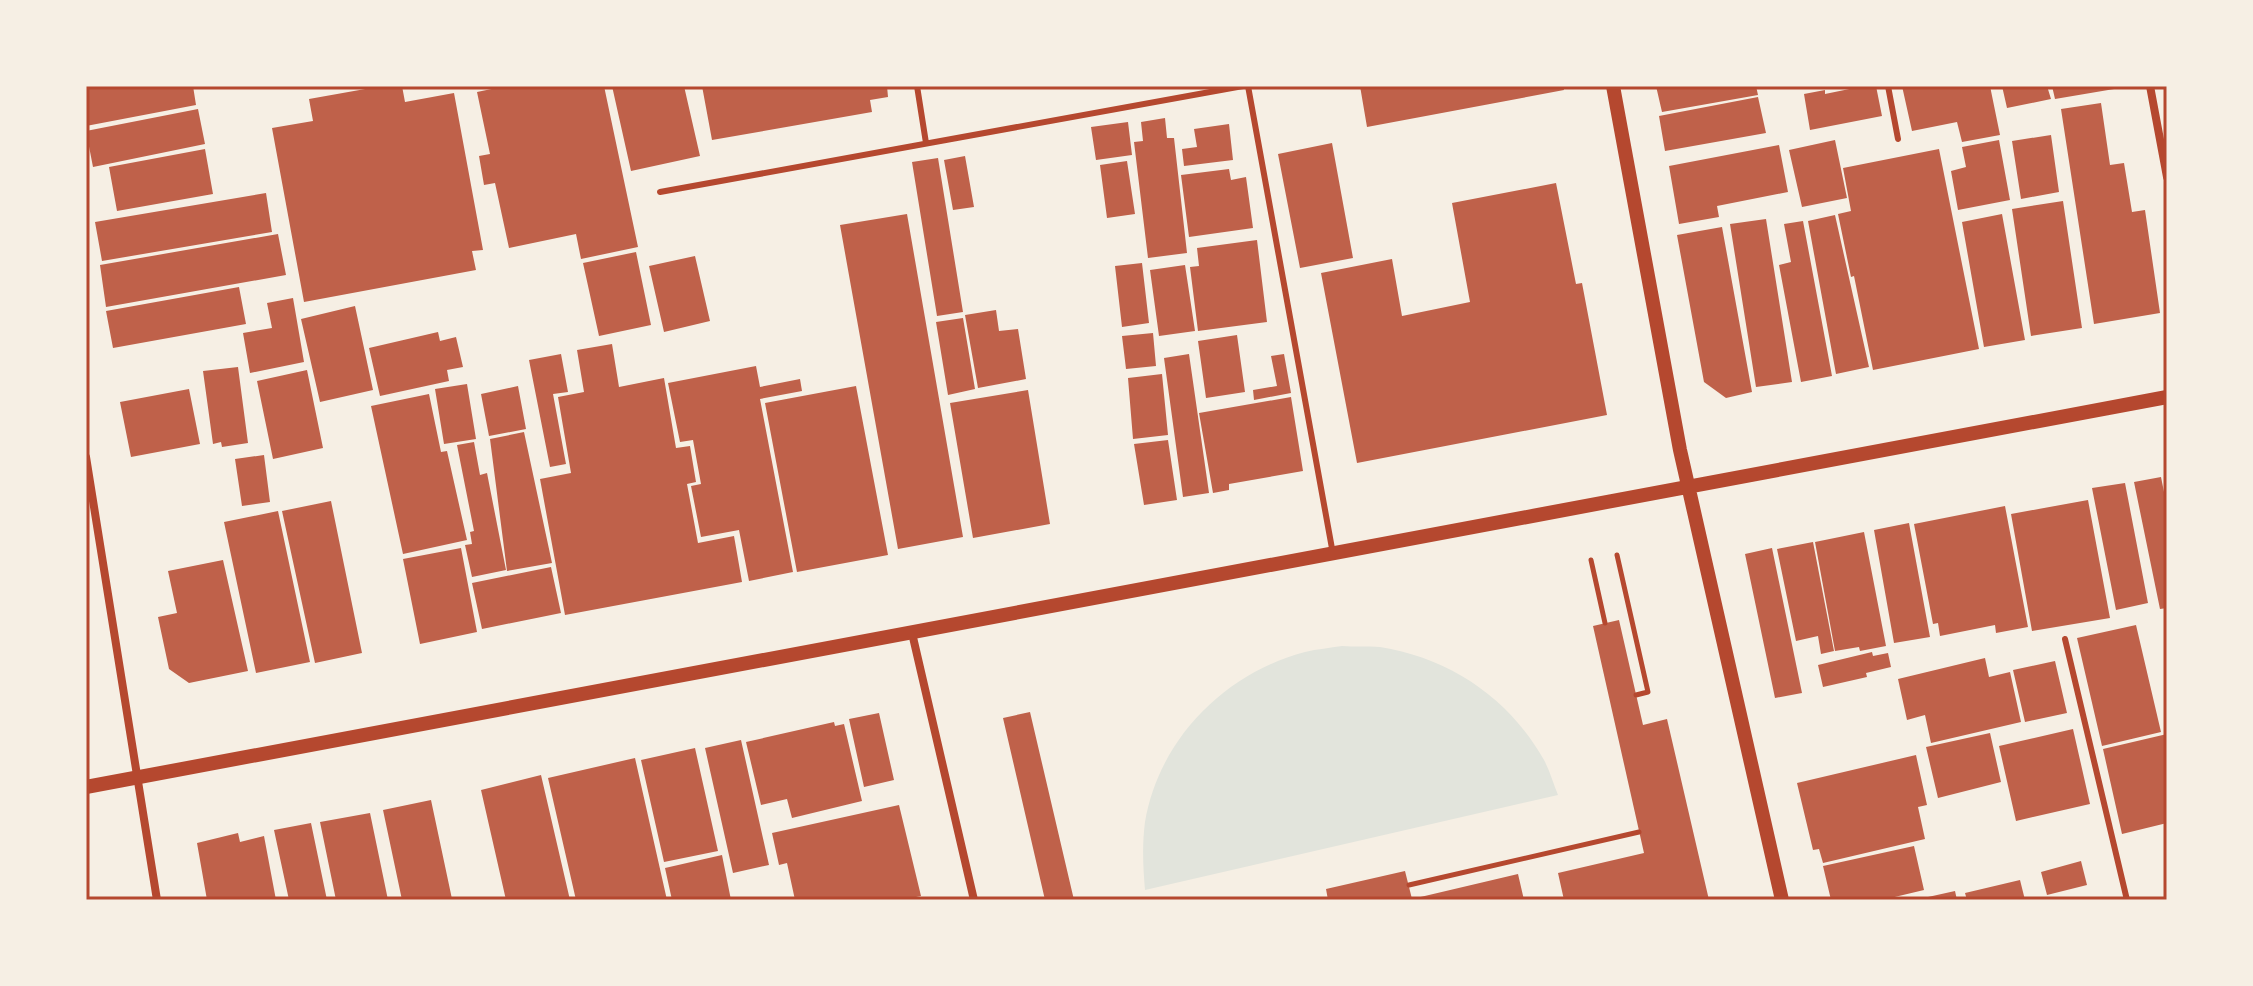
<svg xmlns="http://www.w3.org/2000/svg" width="2253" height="986" viewBox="0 0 2253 986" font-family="Jost,sans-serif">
	<rect width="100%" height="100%" fill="#f6efe4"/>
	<!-- green -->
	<path fill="#e2e4dc" d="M1342 646C1354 647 1367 646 1380 647 1450 658 1509 698 1544 760 1550 771 1553 783 1558 795L1145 890C1143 867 1142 845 1145 822 1159 739 1225 673 1305 652 1317 649 1330 648 1342 646Z"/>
	<!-- building -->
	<path fill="#bf614a" d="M86 86H193L196 105 86 126Z
		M382 86H402L405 102 454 93 483 250 472 251 476 270 304 302 272 128 313 121 309 99Z
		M506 86H604L638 247 581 259 576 234 509 248 495 183 484 185 479 156 490 154 477 92Z
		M612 86H684L700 156 631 171Z
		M702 86H887L888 97 870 100 872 112 712 140Z
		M1360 86H1563L1564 90 1367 127Z
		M1656 86H1756L1758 95 1662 112Z
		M1864 86H1876L1882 116 1810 130 1804 94 1825 90V94Z
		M1902 86H1990L2000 135 1962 142 1957 122 1912 131Z
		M2002 86H2047L2051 99 2007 108Z
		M2052 86H2119L2120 88 2055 99Z
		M1758 97 1766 133 1665 151 1659 116Z
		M2101 103 2110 165 2124 163 2132 212 2145 210 2160 313 2094 324 2061 109Z
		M198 109 205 144 93 167 86 131Z
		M1165 118 1167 138H1174L1187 253 1148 258 1134 142 1143 141 1141 122Z
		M1128 122 1132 155 1096 160 1091 127Z
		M1229 124 1233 160 1184 166 1182 149 1197 147 1194 129Z
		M2051 135 2059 192 2021 199 2012 141Z
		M1835 140 1847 198 1802 207 1789 150Z
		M1999 140 2010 200 1958 210 1951 171 1966 167 1962 147Z
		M1332 143 1353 258 1300 268 1278 154Z
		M1779 145 1788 192 1717 206 1719 217 1679 224 1669 166Z
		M205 149 213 194 117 211 109 167Z
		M1939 149 1979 349 1873 370 1854 276 1851 277 1838 214 1851 211 1843 168Z
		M965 156 974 207 953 210 944 160Z
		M938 158 963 312 937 316 912 162Z
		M1127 161 1135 214 1107 218 1100 165Z
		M1229 169 1231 180 1246 177 1253 228 1189 237 1181 175Z
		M1556 183 1576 284 1582 283 1607 415 1357 463 1321 273 1392 259 1402 316 1470 302 1452 203Z
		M266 193 272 232 102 261 95 222Z
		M2063 201 2082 328 2031 336 2012 209Z
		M907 214 963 537 898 549 840 225Z
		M2002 214 2025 340 1984 347 1962 222Z
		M1835 215 1869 367 1836 374 1808 221Z
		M1766 219 1792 382 1756 387 1730 224Z
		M1803 221 1832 376 1801 382 1779 265 1791 262 1784 224Z
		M1722 227 1752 392 1726 398 1704 382 1677 235Z
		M278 234 286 275 106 307 100 265Z
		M1257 240 1267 322 1198 331 1190 267 1199 266 1197 248Z
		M636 252 651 325 599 336 583 263Z
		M695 256 710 321 664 332 649 266Z
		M1142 263 1149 323 1122 327 1115 266Z
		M1185 265 1195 331 1159 336 1150 270Z
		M239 287 246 324 113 348 106 311Z
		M293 298 304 362 250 373 243 333 272 328 267 303Z
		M355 306 373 390 320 402 301 319Z
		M996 310 999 331 1018 329 1026 379 978 388 965 315Z
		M963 318 975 389 948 395 936 322Z
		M438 332 440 341 456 337 463 367 447 370 449 381 380 396 369 348Z
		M1153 333 1156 366 1126 369 1122 336Z
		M1237 335 1245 392 1206 398 1198 341Z
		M612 344 619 387 664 378 676 448 690 446 696 482 687 484 698 543 734 536 742 582 565 615 540 479 571 473 558 397 584 392 577 350Z
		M561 354 568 392 553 394 566 464 550 467 529 360Z
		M1189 354 1209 493 1183 497 1164 358Z
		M1284 354 1291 393 1254 400 1253 390 1277 386 1271 356Z
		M756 366 760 387 800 379 802 391 760 399 793 572 749 581 739 530 701 537 691 486 701 484 693 440 680 442 668 383Z
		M238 367 248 443 222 447 221 442 213 444 203 371Z
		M307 370 323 448 273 459 257 381Z
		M1162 374 1168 435 1133 439 1128 378Z
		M467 384 476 439 444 444 435 389Z
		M518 386 526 429 489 436 481 394Z
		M856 386 888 555 797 572 765 403Z
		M189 389 200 444 131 457 120 402Z
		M1028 390 1050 524 973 538 950 403Z
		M429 394 441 452 447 451 467 540 403 554 371 406Z
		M1291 397 1303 471 1229 484V490L1213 493 1199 413Z
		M524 432 552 563 507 571 490 439Z
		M1168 440 1177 500 1144 505 1134 444Z
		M474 442 480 475 487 473 506 570 472 577 465 545 472 544 470 532 474 531 457 445Z
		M264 455 270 502 242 506 235 459Z
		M2161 477 2167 507V608L2160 609 2134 482Z
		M2125 483 2148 603 2116 610 2092 488Z
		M2088 500 2110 618 2032 631 2011 514Z
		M331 501 362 653 315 663 282 511Z
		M2005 506 2028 627 1996 633 1995 625 1940 636 1938 623 1933 624 1914 524Z
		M278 511 310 662 256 673 224 522Z
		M1909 523 1930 637 1894 643 1874 530Z
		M1864 532 1886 646 1860 651 1859 647 1835 651 1815 542Z
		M1813 542 1834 651 1821 654 1818 636 1796 641 1777 549Z
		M461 548 477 632 420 644 403 559Z
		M1772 548 1802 693 1775 698 1745 554Z
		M223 560 248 671 189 683 169 669 158 617 177 613 168 571Z
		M551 567 561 613 482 629 472 583Z
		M1619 620 1643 725 1667 719 1709 900H1564L1558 873 1644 853 1593 626Z
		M2136 625 2161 732 2102 746 2077 638Z
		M1872 652 1873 656 1888 653 1891 667 1866 673 1867 677 1823 687 1818 665Z
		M1985 658 1989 677 2010 672 2021 722 1931 743 1925 715 1907 720 1898 679Z
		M2055 661 2067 713 2025 722 2013 670Z
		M1030 712 1074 900H1045L1003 718Z
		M879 713 894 780 864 787 849 719Z
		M834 722 835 726 844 724 862 801 792 818 787 799 761 805 746 742Z
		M2073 729 2090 804 2016 821 1999 746Z
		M1990 733 2001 782 1938 798 1926 747Z
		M2167 734V823L2122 834 2103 749Z
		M741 740 769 865 733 873 705 748Z
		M695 748 718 851 664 862 641 760Z
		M1916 755 1927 805 1918 807 1925 839 1823 863 1819 849 1813 850 1797 783Z
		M635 758 667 900H576L548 778Z
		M541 775 570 900H506L481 790Z
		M431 800 452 899 402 900 383 810Z
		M899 805 921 896 901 900H795L787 863 779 865 772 833Z
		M370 813 388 900H336L320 822Z
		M311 823 327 900H289L274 830Z
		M238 833 240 842 264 836 276 900H207L197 843Z
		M1914 846 1924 890 1882 900H1831L1823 866Z
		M722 855 731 900H672L665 868Z
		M2081 861 2087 885 2047 895 2041 872Z
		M1405 871 1412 899 1518 874 1524 900H1328L1326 889Z
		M2020 880 2025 900H1967L1965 893Z
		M1955 891 1957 900H1920L1919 899Z"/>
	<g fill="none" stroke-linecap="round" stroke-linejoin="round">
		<!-- path -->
		<path stroke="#b5482f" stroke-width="5" d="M1617 555 1648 692 1636 695
			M1591 560 1605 623
			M1409 885 1639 832"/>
		<!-- service -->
		<path stroke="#b5482f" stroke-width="6" d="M917 86 926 143
			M1248 86 1333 554
			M1888 86 1898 139
			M660 192 1243 86
			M2065 639 2127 900"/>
		<!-- minor -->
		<path stroke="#b5482f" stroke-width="8" d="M2150 86 2167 177
			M86 457 157 900
			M912 633 974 900"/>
		<!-- tertiary -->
		<path stroke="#b5482f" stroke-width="14" d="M1613 86 1680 450 1782 900
			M86 787 2167 397"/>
	</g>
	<!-- border -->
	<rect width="2253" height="986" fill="none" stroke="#f6efe4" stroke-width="176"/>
	<rect x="88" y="88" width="2077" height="810" fill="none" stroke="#b5482f" stroke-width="3"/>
</svg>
